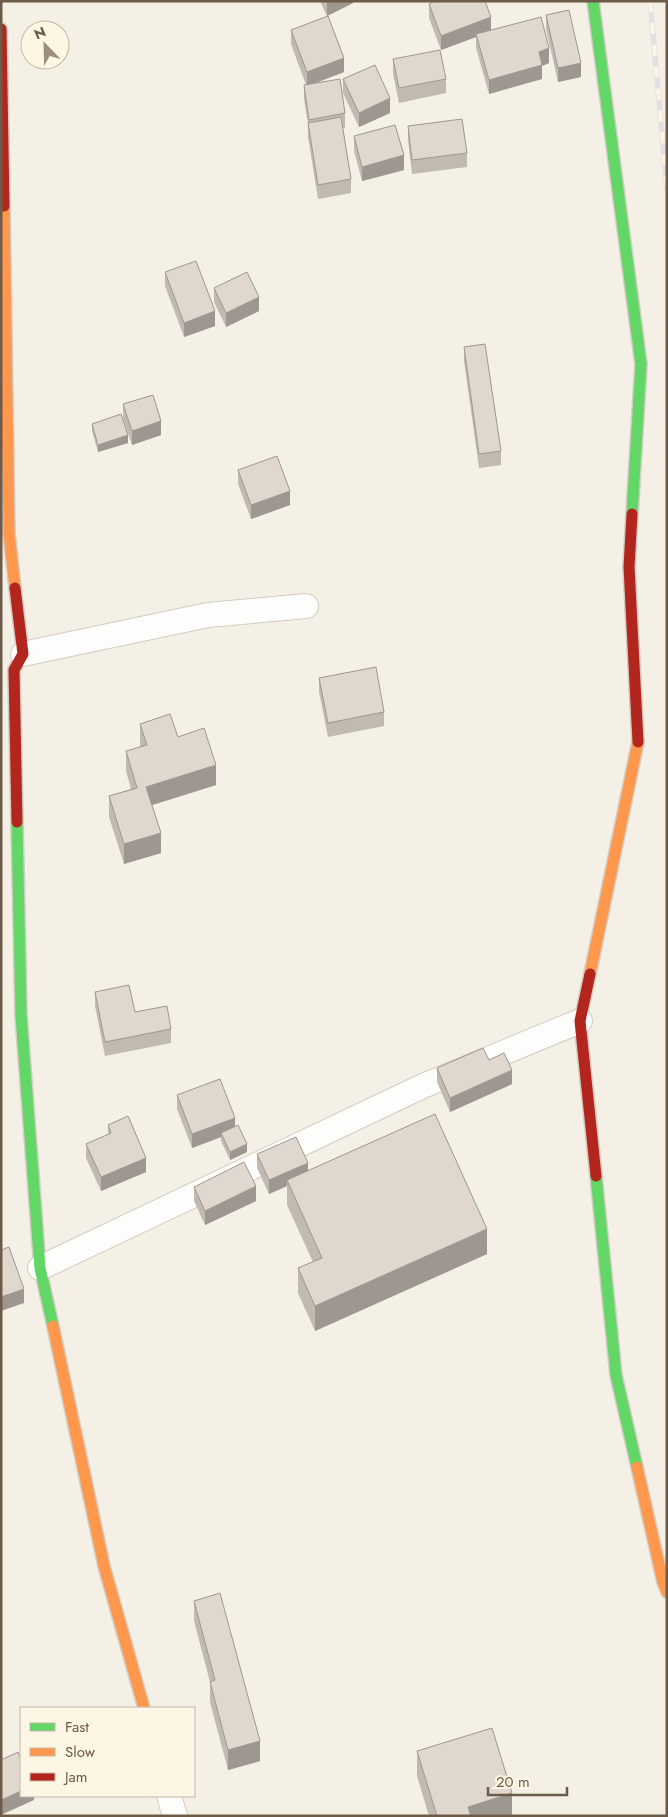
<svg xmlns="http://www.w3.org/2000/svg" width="668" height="1817" viewBox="0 0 668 1817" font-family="Jost,sans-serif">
	<rect width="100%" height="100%" fill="#f4f0e6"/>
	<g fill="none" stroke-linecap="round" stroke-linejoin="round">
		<defs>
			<path id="street" d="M23 654 208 615 306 606
				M40 1268 423 1086 580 1021
				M169 1796 175 1816"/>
			<path id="fast" d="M593 1 641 364 632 514
				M17 822 21 1015 40 1268 53 1326
				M596 1176 616 1375 637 1467"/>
			<path id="slow" d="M4 206 9 533 15 588
				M590 974 638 742
				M53 1326 104 1566 144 1708
				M637 1467 663 1582 667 1592"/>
			<path id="jam" d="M1 29 4 206
				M632 514 629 567 638 742
				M15 588 23 654 14 670 17 822
				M590 974 580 1021 596 1176"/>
		</defs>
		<!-- street casing -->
		<use href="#street" stroke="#d2cbc2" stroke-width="26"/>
		<!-- fast casing -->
		<use href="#fast" stroke="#d3ccc2" stroke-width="14"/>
		<!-- slow casing -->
		<use href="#slow" stroke="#d3ccc2" stroke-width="14"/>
		<!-- jam casing -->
		<use href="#jam" stroke="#d3ccc2" stroke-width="14"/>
		<!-- street -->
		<use href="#street" stroke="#fdfdfb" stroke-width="24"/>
		<!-- fast -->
		<use href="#fast" stroke="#63d668" stroke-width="11"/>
		<!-- slow -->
		<use href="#slow" stroke="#ff974d" stroke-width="11"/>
		<!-- jam -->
		<use href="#jam" stroke="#b3261e" stroke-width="11"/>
		<defs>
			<path id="rail" d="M650 1 667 188"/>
		</defs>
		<!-- rail casing -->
		<use href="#rail" stroke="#e3e0e3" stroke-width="5.5"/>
		<!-- rail -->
		<use href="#rail" stroke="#fdf6e5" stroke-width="4" stroke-dasharray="11" stroke-linecap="butt"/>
	</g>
	<!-- wall -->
	<path fill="#c1bab1" d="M320 1H353V3L327 16Z
		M429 4 491 30 549 63 542 66V79L489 94 476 48V37L441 50 429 18Z
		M546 15 581 77 558 82 546 29Z
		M291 30 344 72 316 83 345 113V128H343L351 179V193L318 199 308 137V124L304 99V85H306L291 44Z
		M393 59 446 79V93L399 103 393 74Z
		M343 79 390 113 359 127 343 93Z
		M408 126 467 153V167L412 174 408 140Z
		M354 136 404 170 362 181 354 151Z
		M165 272 215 326 184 337 165 286Z
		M214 288 259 311 226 327 214 302Z
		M464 347 501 451V465L479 468 464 361Z
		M123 404 161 435 132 445 123 418Z
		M92 424 128 443 98 452 92 431Z
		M238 470 290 505 251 519 238 484Z
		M319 678 384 712V726L328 737 319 692Z
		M140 724 178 737 216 785 152 805 161 853 124 864 109 817V796L131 789 126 771V751L140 747Z
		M95 992 135 1012 171 1029V1043L105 1056 95 1006Z
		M437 1068 512 1084 450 1112 437 1082Z
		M177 1095 235 1127 247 1152 230 1160 221 1141V1137L192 1148 177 1109Z
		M108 1125 146 1172 101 1191 86 1158V1144L108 1135Z
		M257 1154 308 1171 487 1254 315 1331 298 1293V1268L313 1262 287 1205V1186L269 1194 257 1168Z
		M194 1187 256 1201 205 1225 194 1201Z
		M194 1601 260 1761 228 1770 210 1702V1682L194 1621Z
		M417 1751 512 1816H429L417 1776Z"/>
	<!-- shaded-wall -->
	<path fill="#9d9790" d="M328 1H353V3L327 16V2Z
		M491 17V31L476 34V37L441 50V36Z
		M549 48V63L542 66V79L489 94V80L539 52Z
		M344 58V72L307 86V72Z
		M581 63V77L558 82V68Z
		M390 98V113L359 127V113Z
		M404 155V170L362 181V167Z
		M259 297V311L226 327V313Z
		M215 311V326L184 337V323Z
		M161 421V435L132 445V431Z
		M128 435V443L98 452V445Z
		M290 491V505L251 519V505Z
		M216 765V785L146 807V787Z
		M161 833V853L124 864V844Z
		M512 1070V1084L450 1112V1098Z
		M235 1118V1132L221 1133V1137L192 1148V1134Z
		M247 1144V1152L230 1160V1152Z
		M146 1158V1172L101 1191V1177Z
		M308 1163V1177L287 1180V1186L269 1194V1180Z
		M256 1186V1201L205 1225V1211Z
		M487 1229V1254L315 1331V1306Z
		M24 1289V1303L1 1311V1297Z
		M260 1741V1761L228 1770V1750Z
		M21 1791V1796H34V1800L1 1815V1800Z
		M512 1793V1816H468V1807Z"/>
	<!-- building -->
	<path fill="#e0d8ce" stroke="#9d9790" d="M435 1H485L491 17 441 36 429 4Z
		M569 10 581 63 558 68 546 15Z
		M328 16 344 58 307 72 291 30Z
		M541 17 549 48 539 52 542 65 489 80 476 34Z
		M440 50 446 79 399 88 393 59Z
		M375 65 390 98 359 113 343 79Z
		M340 79 345 113 309 120 304 85Z
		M341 117 351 179 318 185 308 123Z
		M462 119 467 153 412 160 408 126Z
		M395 125 404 155 362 167 354 136Z
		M196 261 215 311 184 323 165 272Z
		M247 272 259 297 226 313 214 288Z
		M485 344 501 451 479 454 464 347Z
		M153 395 161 421 132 431 123 404Z
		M121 414 128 435 98 445 92 424Z
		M277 456 290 491 251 505 238 470Z
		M376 667 384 712 328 723 319 678Z
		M170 714 178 737 204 728 216 765 146 787 161 833 124 844 109 796 137 788 126 751 147 745 140 724Z
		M129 985 135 1012 167 1006 171 1029 105 1042 95 992Z
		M483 1048 489 1060 504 1053 512 1070 450 1098 437 1068Z
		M220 1079 235 1118 192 1134 177 1095Z
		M435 1114 487 1229 315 1306 298 1268 322 1258 287 1180Z
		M128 1116 146 1158 101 1177 86 1144 111 1133 108 1125Z
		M238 1125 247 1144 230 1152 221 1133Z
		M296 1137 308 1163 269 1180 257 1154Z
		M244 1162 256 1186 205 1211 194 1187Z
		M9 1247 24 1289 1 1297V1250Z
		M220 1593 260 1741 228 1750 210 1682 215 1680 194 1601Z
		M492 1728 512 1793 468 1807 471 1816H437L417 1751Z
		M18 1752 21 1759V1791L1 1800V1760Z"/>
	<!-- border -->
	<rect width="668" height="1817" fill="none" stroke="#6e5a49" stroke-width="5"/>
	<!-- legend -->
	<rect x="20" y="1707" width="175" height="90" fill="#fdf6e5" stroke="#c4b8a7"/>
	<rect x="30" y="1723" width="25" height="8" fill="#63d668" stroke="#c4b8a7"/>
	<text x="65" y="1732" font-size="15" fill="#6e5a49">Fast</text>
	<rect x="30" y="1748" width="25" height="8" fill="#ff974d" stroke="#c4b8a7"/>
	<text x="65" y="1757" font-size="15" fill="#6e5a49">Slow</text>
	<rect x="30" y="1773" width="25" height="8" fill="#b3261e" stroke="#c4b8a7"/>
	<text x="65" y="1782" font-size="15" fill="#6e5a49">Jam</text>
	<!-- north arrow -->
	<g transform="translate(45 45) rotate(337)"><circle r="24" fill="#fdf6e5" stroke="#c4b8a7"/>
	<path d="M0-4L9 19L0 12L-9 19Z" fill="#9d8e80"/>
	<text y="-8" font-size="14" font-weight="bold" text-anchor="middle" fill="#6e5a49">N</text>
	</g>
	<!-- scale -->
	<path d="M488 1787v8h79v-8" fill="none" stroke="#6e5a49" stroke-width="2.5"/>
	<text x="496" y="1787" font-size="15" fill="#6e5a49" stroke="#fdf6e5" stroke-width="4" paint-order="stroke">20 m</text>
</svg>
